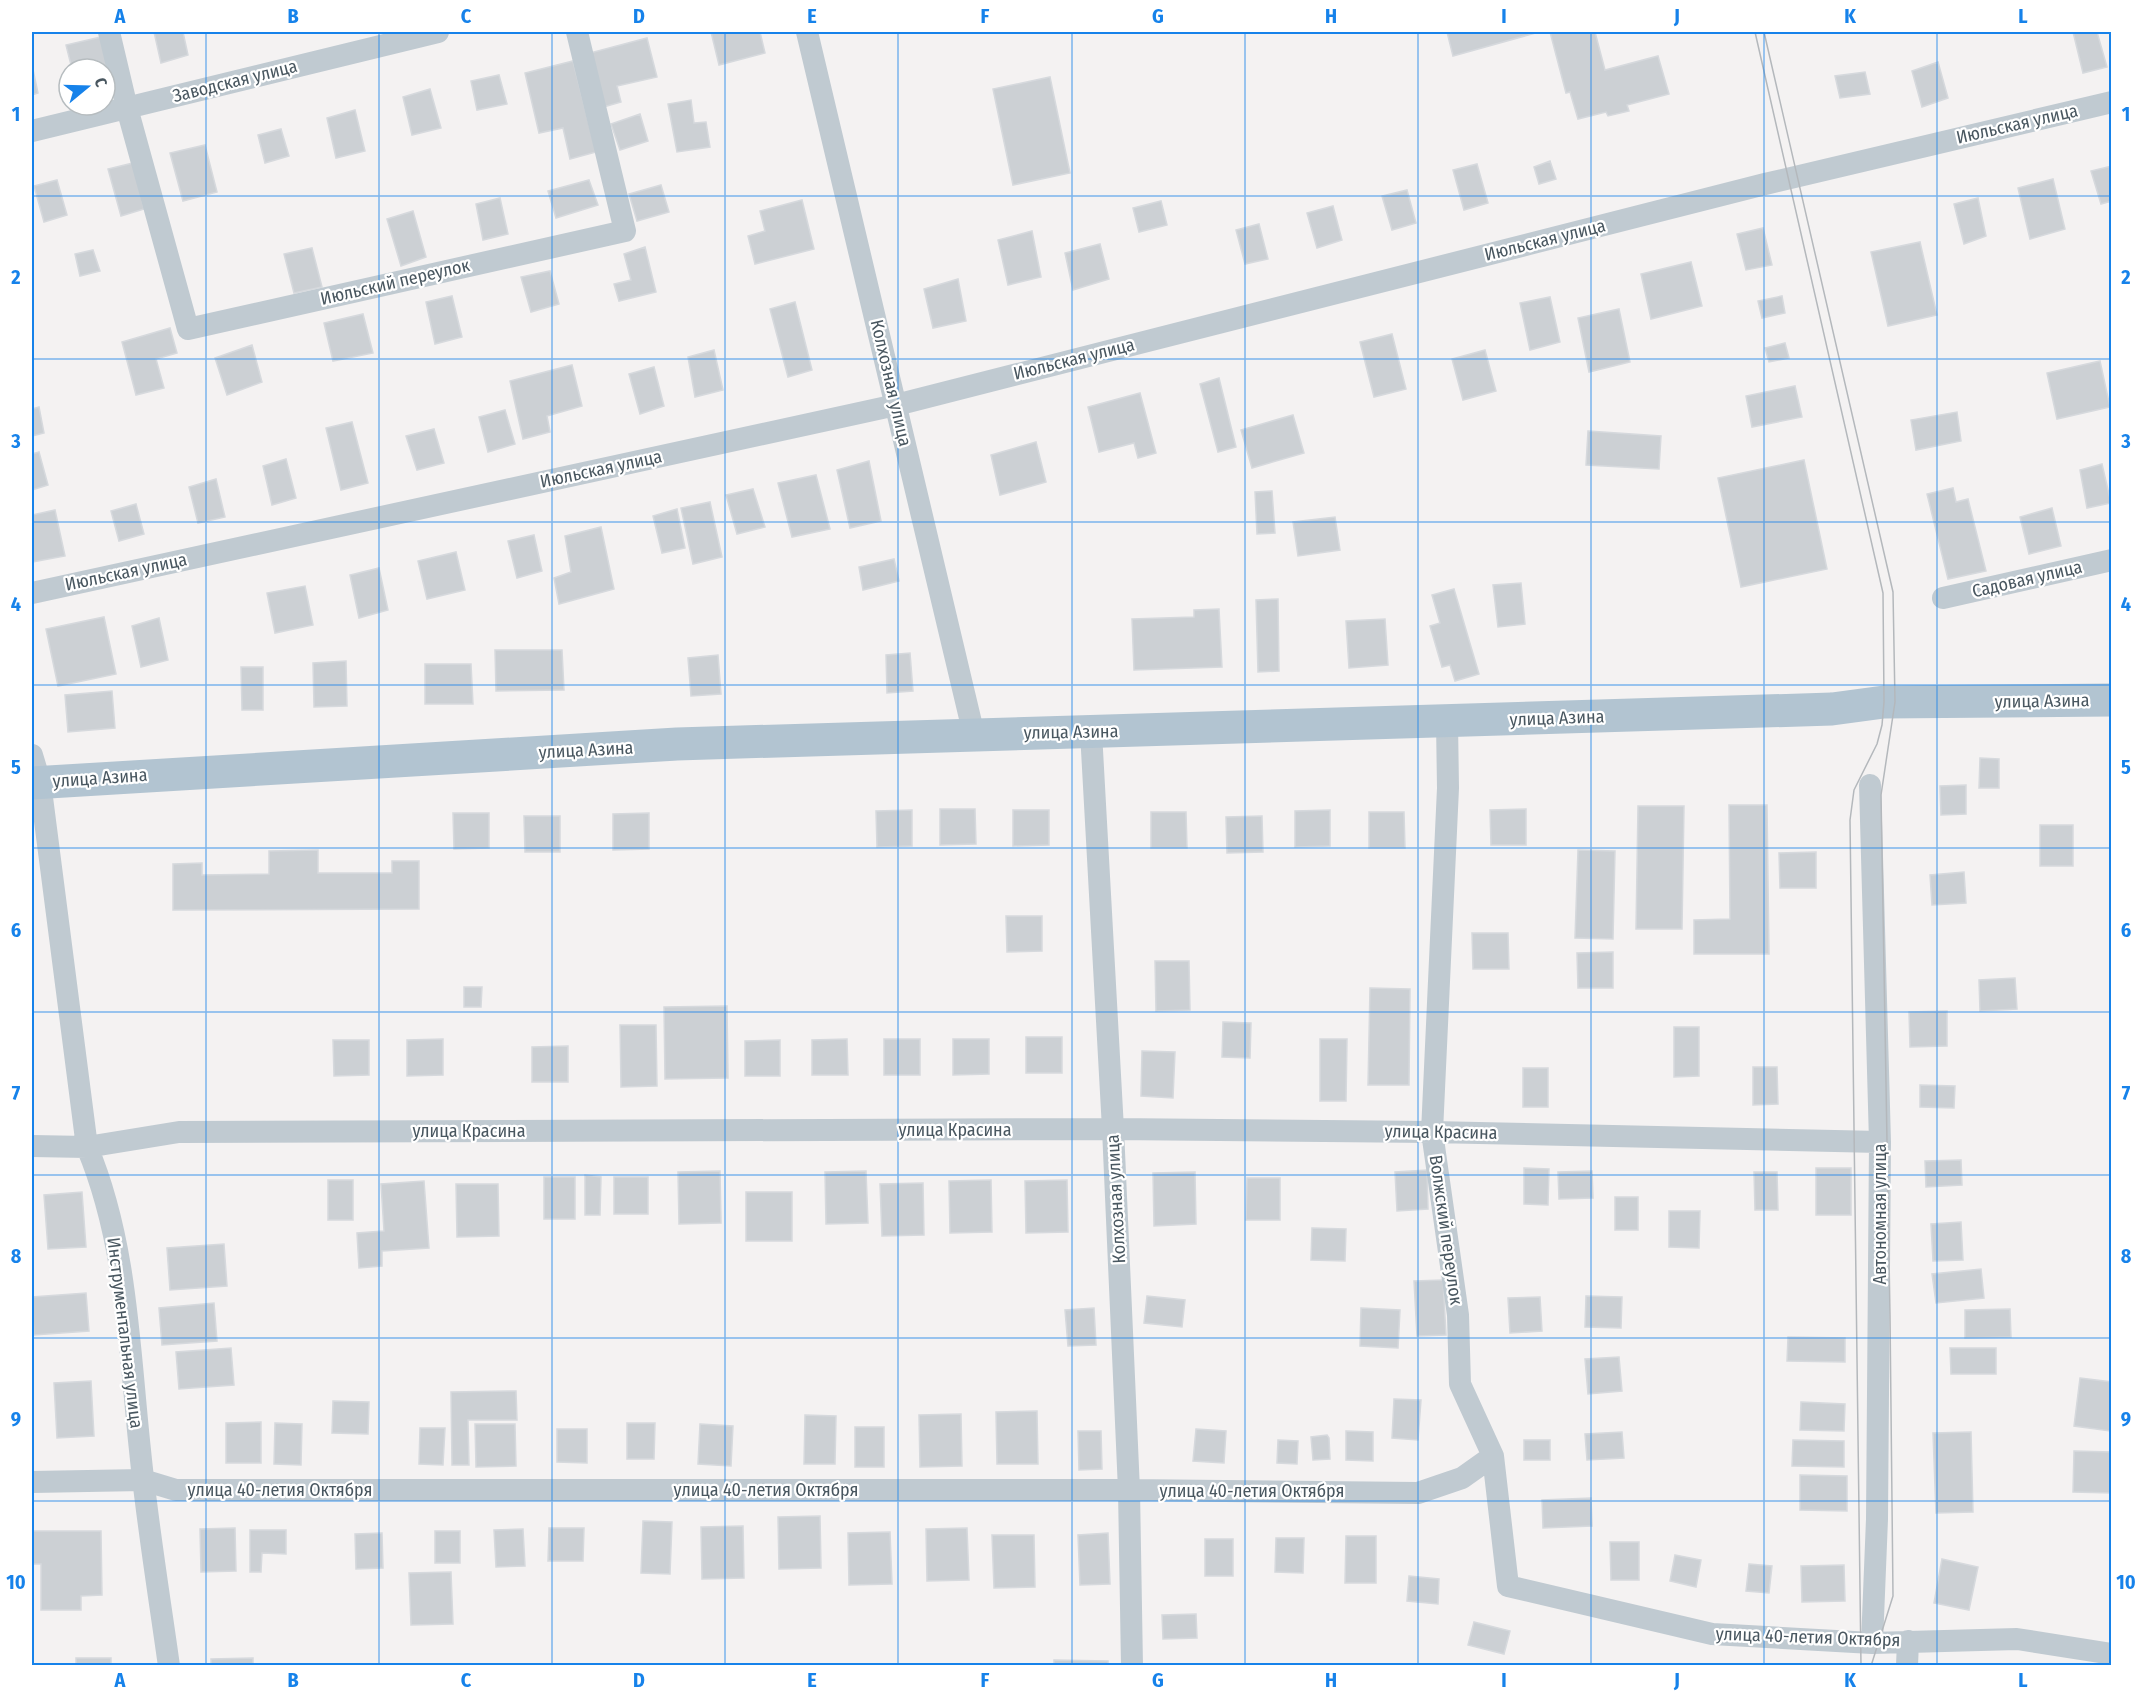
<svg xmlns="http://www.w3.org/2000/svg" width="2143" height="1697" viewBox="0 0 2143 1697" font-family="'Fira Sans Condensed',sans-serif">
	<rect width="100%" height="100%" fill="#f4f2f2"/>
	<!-- building -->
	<path fill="#ccd0d4" stroke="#d6d9dd" stroke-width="1.5" d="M154 32H183L188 55 161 63Z
		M711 32H760L765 53 719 65Z
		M1447 32H1539L1453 56Z
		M1550 32H1595L1605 70 1658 56 1669 94 1627 105 1629 111 1608 116 1606 112 1578 119 1570 92 1566 93Z
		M2073 32H2097L2107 67 2083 73Z
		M101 37 111 78 105 80V69H72L66 45Z
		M647 38 657 77 617 86 621 102 600 108 590 53Z
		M573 61 596 152 570 159 563 128 539 133 525 73Z
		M1938 62 1948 98 1922 107 1912 71Z
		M32 65 38 93 32 95Z
		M1865 72 1870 94 1840 98 1835 76Z
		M499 75 507 104 477 110 471 81Z
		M1050 77 1070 173 1013 185 993 89Z
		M430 89 441 128 412 135 403 97Z
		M691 100 694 123 706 122 710 147 677 152 668 104Z
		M355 110 365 151 336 158 327 118Z
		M640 114 648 141 620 150 611 124Z
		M281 129 289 156 265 163 258 135Z
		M205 145 217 192 183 201 170 153Z
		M1550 161 1556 179 1539 184 1534 167Z
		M133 163 144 209 121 216 108 169Z
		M1477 164 1488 203 1464 210 1453 170Z
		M2112 166V201L2101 204 2091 171Z
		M2053 179 2065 229 2030 239 2018 188Z
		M57 180 67 215 44 222 34 186Z
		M589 180 598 205 556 218 548 191Z
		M661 185 669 212 637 221 629 194Z
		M1407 190 1416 223 1392 230 1382 196Z
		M500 198 508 234 483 240 476 204Z
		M1978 198 1986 236 1964 244 1954 204Z
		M802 200 814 249 755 264 748 236 765 231 760 211Z
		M1161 201 1167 225 1139 232 1133 208Z
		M1333 206 1342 240 1317 248 1307 213Z
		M413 211 426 257 401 266 387 219Z
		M1259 224 1268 259 1245 264 1236 230Z
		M1763 228 1772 265 1746 270 1737 234Z
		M1032 231 1041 277 1008 285 998 240Z
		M1920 242 1937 315 1888 326 1871 252Z
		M1100 244 1109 279 1073 290 1065 253Z
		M645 247 656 292 619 301 614 284 631 280 624 254Z
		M312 248 322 287 294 293 284 254Z
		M93 250 100 271 80 276 75 254Z
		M1691 262 1702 306 1651 319 1641 274Z
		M550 271 559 304 531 312 521 277Z
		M958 279 966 321 933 328 924 289Z
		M452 296 462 337 435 344 426 302Z
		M1782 296 1785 313 1762 318 1758 301Z
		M1550 297 1560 342 1530 350 1520 303Z
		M795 302 812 370 788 377 770 309Z
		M1619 309 1630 362 1589 372 1578 318Z
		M363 314 373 353 333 361 324 323Z
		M170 328 177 353 156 359 164 388 136 395 122 342Z
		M1392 334 1406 389 1374 397 1360 342Z
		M1785 343 1789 358 1769 362 1765 348Z
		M252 345 262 382 227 395 215 358Z
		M714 350 723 390 695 397 688 357Z
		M1485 350 1496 391 1463 400 1452 359Z
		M2100 361 2110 407 2057 419 2047 373Z
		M572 365 582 406 547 416 550 432 523 439 510 381Z
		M654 367 664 406 640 414 629 374Z
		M1219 378 1236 447 1218 452 1200 384Z
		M1795 386 1802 417 1752 427 1746 396Z
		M1140 393 1156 453 1138 458 1134 443 1099 452 1088 407Z
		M39 407 44 433 32 436V409Z
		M505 410 515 444 488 452 479 417Z
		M1957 412 1961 441 1916 450 1911 420Z
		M1293 415 1304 453 1252 468 1241 430Z
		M352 422 368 483 341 490 326 428Z
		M434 429 444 463 417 470 406 436Z
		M1588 431 1661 436 1659 469 1586 465Z
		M1036 442 1046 482 1000 495 991 455Z
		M39 452 48 485 32 490V454Z
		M286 459 296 498 272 505 263 466Z
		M1804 460 1827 569 1741 587 1718 478Z
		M869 461 881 521 850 528 837 470Z
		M2102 464 2111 503 2087 508 2080 470Z
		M816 475 830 529 792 537 778 483Z
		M216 479 225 517 198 523 189 487Z
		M1953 488 1956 502 1968 499 1986 571 1948 579 1927 494Z
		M753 489 765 527 737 534 726 495Z
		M1272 491 1275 533 1257 534 1255 492Z
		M710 502 722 557 693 564 681 508Z
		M136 504 144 534 119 541 111 511Z
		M2052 508 2061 546 2029 554 2020 517Z
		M677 509 685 548 662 553 653 516Z
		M55 510 65 556 32 562V515Z
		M1335 517 1340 550 1298 556 1293 522Z
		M601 527 614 589 559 604 554 578 571 572 565 536Z
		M534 535 542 571 517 578 508 541Z
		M456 552 465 590 427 599 418 561Z
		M894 559 899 581 863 590 859 567Z
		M379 568 388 610 359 618 350 575Z
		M1521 583 1525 624 1498 627 1493 585Z
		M305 586 313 625 275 633 267 593Z
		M1454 589 1479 674 1455 681 1450 665 1442 667 1430 626 1440 623 1432 595Z
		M1278 599 1279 671 1258 672 1256 600Z
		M1219 609 1222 667 1134 670 1132 619 1194 617V610Z
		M104 617 116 674 58 686 46 629Z
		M159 618 168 660 141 667 132 626Z
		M1385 619 1388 665 1349 668 1346 621Z
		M495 650H562L564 690 496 691Z
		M910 653 913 691 887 693 886 655Z
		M718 655 721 694 691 696 688 658Z
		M346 661 347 706 314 707 313 663Z
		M425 664H471L473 704H425Z
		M241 667H263V710H242Z
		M112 691 115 728 68 732 65 695Z
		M1980 758 1999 759V788H1979Z
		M1966 785V814L1941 815 1940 786Z
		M1729 805H1767L1769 954H1694V920L1730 919Z
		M1638 806H1684L1682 929H1636Z
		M940 809H975L976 844 940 845Z
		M1526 809V845H1491L1490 810Z
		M912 810V846L877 847 876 811Z
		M1013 810H1049V845L1013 846Z
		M1330 810V846L1295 847V811Z
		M1151 812H1186L1187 848H1151Z
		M1369 812H1404L1405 848H1369Z
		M453 813H489V848L454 849Z
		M649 813V849L613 850V814Z
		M524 816H560V852H525Z
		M1262 816 1263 852 1227 853 1226 817Z
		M2040 825H2073V866H2040Z
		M318 850V873H392V861H419V909L173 910V864L202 863V875L269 874V851Z
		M1578 850 1615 851 1613 939 1575 938Z
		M1816 852V888H1780L1779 853Z
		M1964 872 1966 903 1932 905 1930 875Z
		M1006 916H1042V951L1007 952Z
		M1472 933H1508L1509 969H1473Z
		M1613 952V988H1578L1577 953Z
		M1155 961H1189L1190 1010 1156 1011Z
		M2015 978 2017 1009 1980 1011 1979 980Z
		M464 987H482L481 1007H464Z
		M1370 988 1410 989 1409 1085H1368Z
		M727 1006 728 1078 665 1079 664 1007Z
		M1947 1011V1046L1910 1047 1909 1012Z
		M1223 1022 1251 1023 1250 1058 1222 1057Z
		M620 1025H656L657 1086 621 1087Z
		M1674 1027H1699V1076L1674 1077Z
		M1026 1037H1062V1073H1026Z
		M443 1039V1075L407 1076V1040Z
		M847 1039 848 1075H812V1040Z
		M884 1039H920V1075H884Z
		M953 1039H989V1074L953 1075Z
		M1320 1039H1347L1346 1101H1320Z
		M333 1040H369V1075L334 1076Z
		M780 1040V1076H745V1041Z
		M568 1046V1082H532V1047Z
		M1142 1051 1175 1052 1173 1098 1141 1096Z
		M1753 1067H1777L1778 1104 1753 1105Z
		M1523 1068H1548V1107H1523Z
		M1920 1085 1955 1086 1954 1108 1920 1107Z
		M1961 1160 1962 1185 1926 1187 1925 1161Z
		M1524 1168 1549 1169 1548 1205 1524 1204Z
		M1816 1168H1851V1215H1816Z
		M1427 1170 1428 1209 1397 1211 1395 1172Z
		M720 1171 721 1223 679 1224 678 1172Z
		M866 1171 868 1223 826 1224 825 1172Z
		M1592 1171 1593 1198 1559 1199 1558 1172Z
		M1195 1172 1196 1224 1154 1226 1153 1173Z
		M1754 1172H1777L1778 1210H1755Z
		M585 1175 601 1177 600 1215H585Z
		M544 1177H575V1219H544Z
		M614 1177H648V1214H614Z
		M1247 1178H1280V1220H1246Z
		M328 1180H353V1220H328Z
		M991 1180 992 1232 950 1233 949 1181Z
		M1067 1180 1068 1232 1026 1233 1025 1181Z
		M424 1181 429 1248 382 1251V1266L359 1268 357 1233 384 1231 381 1184Z
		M923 1183 924 1235 882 1236 880 1184Z
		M456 1184H498L499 1236 457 1237Z
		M82 1192 86 1247 48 1249 44 1195Z
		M746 1192H792V1241H746Z
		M1615 1197H1638V1230H1615Z
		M1669 1211H1700L1699 1248 1669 1247Z
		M1961 1222 1963 1260 1933 1261 1931 1224Z
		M1312 1228 1346 1229 1345 1261 1311 1260Z
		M224 1244 227 1286 170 1290 167 1248Z
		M1981 1269 1984 1298 1936 1303 1932 1274Z
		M1443 1280 1446 1335 1417 1336 1414 1281Z
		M86 1293 89 1331 34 1335 32 1297Z
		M1147 1296 1185 1300 1182 1327 1144 1323Z
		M1586 1296 1622 1297 1621 1328 1585 1327Z
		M1540 1297 1542 1331 1510 1333 1508 1298Z
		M214 1303 217 1341 162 1345 159 1308Z
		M1094 1308 1096 1345 1068 1346 1065 1310Z
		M1361 1308 1400 1310 1398 1348 1360 1346Z
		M2010 1309 2011 1337 1965 1338V1310Z
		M1788 1337 1845 1338V1362L1787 1361Z
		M231 1348 234 1385 179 1389 176 1352Z
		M1950 1348H1996V1374H1951Z
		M1619 1357 1622 1391 1588 1394 1585 1359Z
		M2080 1378 2112 1382 2110 1431 2074 1426Z
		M91 1381 94 1436 57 1438 54 1383Z
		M516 1391 517 1420H468L469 1465H452L451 1392Z
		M1394 1399 1421 1400 1418 1440 1392 1438Z
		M333 1401 369 1402 368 1434 332 1433Z
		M1801 1402 1845 1404 1844 1431 1800 1430Z
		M1037 1411 1038 1464H997L996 1412Z
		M961 1414 962 1466 920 1467 919 1415Z
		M805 1415 836 1416 835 1464H804Z
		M261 1422V1463H226V1423Z
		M275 1423 302 1424 301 1465 274 1464Z
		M627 1423H655L654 1459H627Z
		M475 1424H515L516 1466 476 1467Z
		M700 1424 733 1426 731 1466 698 1464Z
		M855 1427H884V1467H855Z
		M420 1428H445L443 1465 419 1464Z
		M557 1429H587V1463L557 1462Z
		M1196 1429 1226 1431 1224 1463 1193 1461Z
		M1078 1431H1101L1102 1469 1079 1470Z
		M1346 1431 1373 1432V1461L1346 1460Z
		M1622 1432 1624 1458 1587 1460 1585 1434Z
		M1971 1432 1973 1512 1936 1513 1933 1433Z
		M1327 1435 1329 1438 1330 1459 1313 1460 1311 1437Z
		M1278 1440 1298 1441 1297 1464 1277 1463Z
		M1524 1440H1550V1460H1524Z
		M1793 1440 1844 1441V1467L1792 1466Z
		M2074 1451 2112 1452V1493L2073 1492Z
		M1800 1475 1847 1476V1511L1800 1510Z
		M1591 1498 1592 1526 1543 1528 1542 1500Z
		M820 1516 821 1568 779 1569 778 1517Z
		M643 1521 672 1522 670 1574 641 1573Z
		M743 1526 744 1578 702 1579 701 1527Z
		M235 1528 236 1571 201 1572 200 1529Z
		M549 1528H584L583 1561H548Z
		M967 1528 969 1580 927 1581 926 1529Z
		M523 1529 525 1566 496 1567 494 1530Z
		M250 1530H286V1554L262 1553 261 1572H250Z
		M32 1531H101L102 1595 81 1596V1610H41V1564H32Z
		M435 1531H460V1563H435Z
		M890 1532 892 1584 849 1585 848 1533Z
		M382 1533 383 1568 356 1569 355 1534Z
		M1108 1533 1110 1584 1080 1585 1078 1535Z
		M992 1535H1034L1035 1587 994 1588Z
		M1346 1536H1376V1583H1345Z
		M1276 1538H1304L1303 1573 1275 1572Z
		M1205 1539H1233V1576H1205Z
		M1610 1542H1639V1580H1611Z
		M1675 1555 1701 1560 1696 1587 1670 1581Z
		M1942 1559 1978 1567 1969 1610 1934 1603Z
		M1749 1564 1772 1566 1769 1593 1746 1591Z
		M1844 1565 1845 1601 1802 1602 1801 1566Z
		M451 1572 453 1624 411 1625 409 1573Z
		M1409 1576 1439 1579 1438 1604 1407 1601Z
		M1196 1614 1197 1638 1163 1639 1162 1615Z
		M1474 1622 1510 1631 1504 1654 1468 1645Z
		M76 1658H111V1666H76Z
		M253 1658V1666H211V1659Z
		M1054 1660 1108 1661V1666H1054Z"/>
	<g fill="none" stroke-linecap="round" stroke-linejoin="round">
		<!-- street -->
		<path stroke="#c0cad1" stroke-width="22" d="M109 32 127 108 188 329 625 231 577 32
			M807 32 974 735
			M32 131 438 32
			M32 593 896 405 1765 184 2112 102
			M1943 598 2112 560
			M1447 722 1448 788 1432 1132 1458 1315 1460 1384 1493 1456 1508 1586 1712 1634 1872 1643 2017 1639 2112 1654
			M1091 732 1113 1129 1129 1490 1132 1666
			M32 755 40 782 87 1147C127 1242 129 1348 140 1450 147 1522 159 1594 169 1666
			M1870 785 1880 1142 1877 1519 1872 1643
			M32 1146 87 1147 179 1132 1113 1129 1432 1132 1880 1142
			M32 1482 143 1480 176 1490H1129L1418 1493 1462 1478 1493 1456
			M1907 1666 1908 1641"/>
		<!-- primary -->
		<path stroke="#b2c4d1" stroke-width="33" d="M32 783 677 744 1832 709 1884 702 2112 700"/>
		<!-- tram -->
		<path stroke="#b4b8bc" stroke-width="1.5" d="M1755 32 1883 593 1884 702 1882 725 1877 744 1854 790 1850 820 1861 1666
			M1764 32 1893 592 1895 702 1881 795 1890 1315 1893 1596 1871 1666"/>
	</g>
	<!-- grid -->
	<path fill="none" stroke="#1682ea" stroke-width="1.5" stroke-opacity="0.55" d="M206 32V1666M379 32V1666M552 32V1666M725 32V1666M898 32V1666M1072 32V1666M1245 32V1666M1418 32V1666M1591 32V1666M1764 32V1666M1937 32V1666M32 196H2112M32 359H2112M32 522H2112M32 685H2112M32 848H2112M32 1012H2112M32 1175H2112M32 1338H2112M32 1501H2112"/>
	<g text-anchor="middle" stroke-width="4.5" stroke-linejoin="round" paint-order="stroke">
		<!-- street labels -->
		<g font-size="18" fill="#495760" stroke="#fff">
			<text transform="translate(235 81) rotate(-14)" y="6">Заводская улица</text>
			<text transform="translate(2017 124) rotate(-13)" y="6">Июльская улица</text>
			<text transform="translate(1545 240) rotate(-14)" y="6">Июльская улица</text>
			<text transform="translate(395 282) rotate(-13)" y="6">Июльский переулок</text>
			<text transform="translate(1074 359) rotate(-14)" y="6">Июльская улица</text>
			<text transform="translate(891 383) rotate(77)" y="6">Колхозная улица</text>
			<text transform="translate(601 469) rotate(-12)" y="6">Июльская улица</text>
			<text transform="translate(126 572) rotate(-12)" y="6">Июльская улица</text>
			<text transform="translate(2027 579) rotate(-13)" y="6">Садовая улица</text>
			<text transform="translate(2042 701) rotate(-1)" y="6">улица Азина</text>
			<text transform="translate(1557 718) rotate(-2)" y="6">улица Азина</text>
			<text transform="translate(1071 732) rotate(-1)" y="6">улица Азина</text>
			<text transform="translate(586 750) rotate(-3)" y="6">улица Азина</text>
			<text transform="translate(100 778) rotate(-4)" y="6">улица Азина</text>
			<text x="955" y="1136">улица Красина</text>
			<text x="469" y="1137">улица Красина</text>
			<text transform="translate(1441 1132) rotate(1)" y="6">улица Красина</text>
			<text transform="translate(1116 1199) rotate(-93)" y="6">Колхозная улица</text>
			<text transform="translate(1880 1214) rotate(-90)" y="6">Автономная улица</text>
			<text transform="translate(1446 1230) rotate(82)" y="6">Волжский переулок</text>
			<text transform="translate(125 1333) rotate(83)" y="6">Инструментальная улица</text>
			<text x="280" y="1496">улица 40-летия Октября</text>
			<text x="766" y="1496">улица 40-летия Октября</text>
			<text x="1252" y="1497">улица 40-летия Октября</text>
			<text transform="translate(1808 1637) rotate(2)" y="6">улица 40-летия Октября</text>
		</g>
	</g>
	<!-- border -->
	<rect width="2143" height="1697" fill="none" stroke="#ffffff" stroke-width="66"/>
	<!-- north arrow -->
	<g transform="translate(87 87) rotate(71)"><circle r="28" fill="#ffffff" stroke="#b6bcbf" stroke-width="1.5"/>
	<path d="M0-4.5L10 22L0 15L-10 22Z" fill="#1682ea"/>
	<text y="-9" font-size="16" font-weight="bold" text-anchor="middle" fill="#495760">С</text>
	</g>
	<rect x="33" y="33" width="2077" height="1631" fill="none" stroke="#1682ea" stroke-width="2"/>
	<g font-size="20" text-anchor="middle" font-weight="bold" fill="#1682ea">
		<text x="120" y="23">A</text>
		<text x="293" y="23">B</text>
		<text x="466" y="23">C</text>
		<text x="639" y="23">D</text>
		<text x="812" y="23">E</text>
		<text x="985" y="23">F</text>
		<text x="1158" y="23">G</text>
		<text x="1331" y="23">H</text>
		<text x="1504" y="23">I</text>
		<text x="1677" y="23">J</text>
		<text x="1850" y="23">K</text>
		<text x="2023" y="23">L</text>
		<text x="16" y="121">1</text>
		<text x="2126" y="121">1</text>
		<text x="16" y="284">2</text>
		<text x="2126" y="284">2</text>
		<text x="16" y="448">3</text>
		<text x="2126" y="448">3</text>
		<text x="16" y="611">4</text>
		<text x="2126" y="611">4</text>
		<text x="16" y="774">5</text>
		<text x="2126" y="774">5</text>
		<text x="16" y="937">6</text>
		<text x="2126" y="937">6</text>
		<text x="16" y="1100">7</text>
		<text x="2126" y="1100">7</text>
		<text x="16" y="1263">8</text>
		<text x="2126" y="1263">8</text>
		<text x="16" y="1426">9</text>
		<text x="2126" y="1426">9</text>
		<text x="16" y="1589">10</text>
		<text x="2126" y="1589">10</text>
		<text x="120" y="1687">A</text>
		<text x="293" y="1687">B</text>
		<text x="466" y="1687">C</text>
		<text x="639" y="1687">D</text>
		<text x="812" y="1687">E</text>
		<text x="985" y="1687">F</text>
		<text x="1158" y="1687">G</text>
		<text x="1331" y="1687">H</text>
		<text x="1504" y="1687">I</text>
		<text x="1677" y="1687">J</text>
		<text x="1850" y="1687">K</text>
		<text x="2023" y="1687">L</text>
	</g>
</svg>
